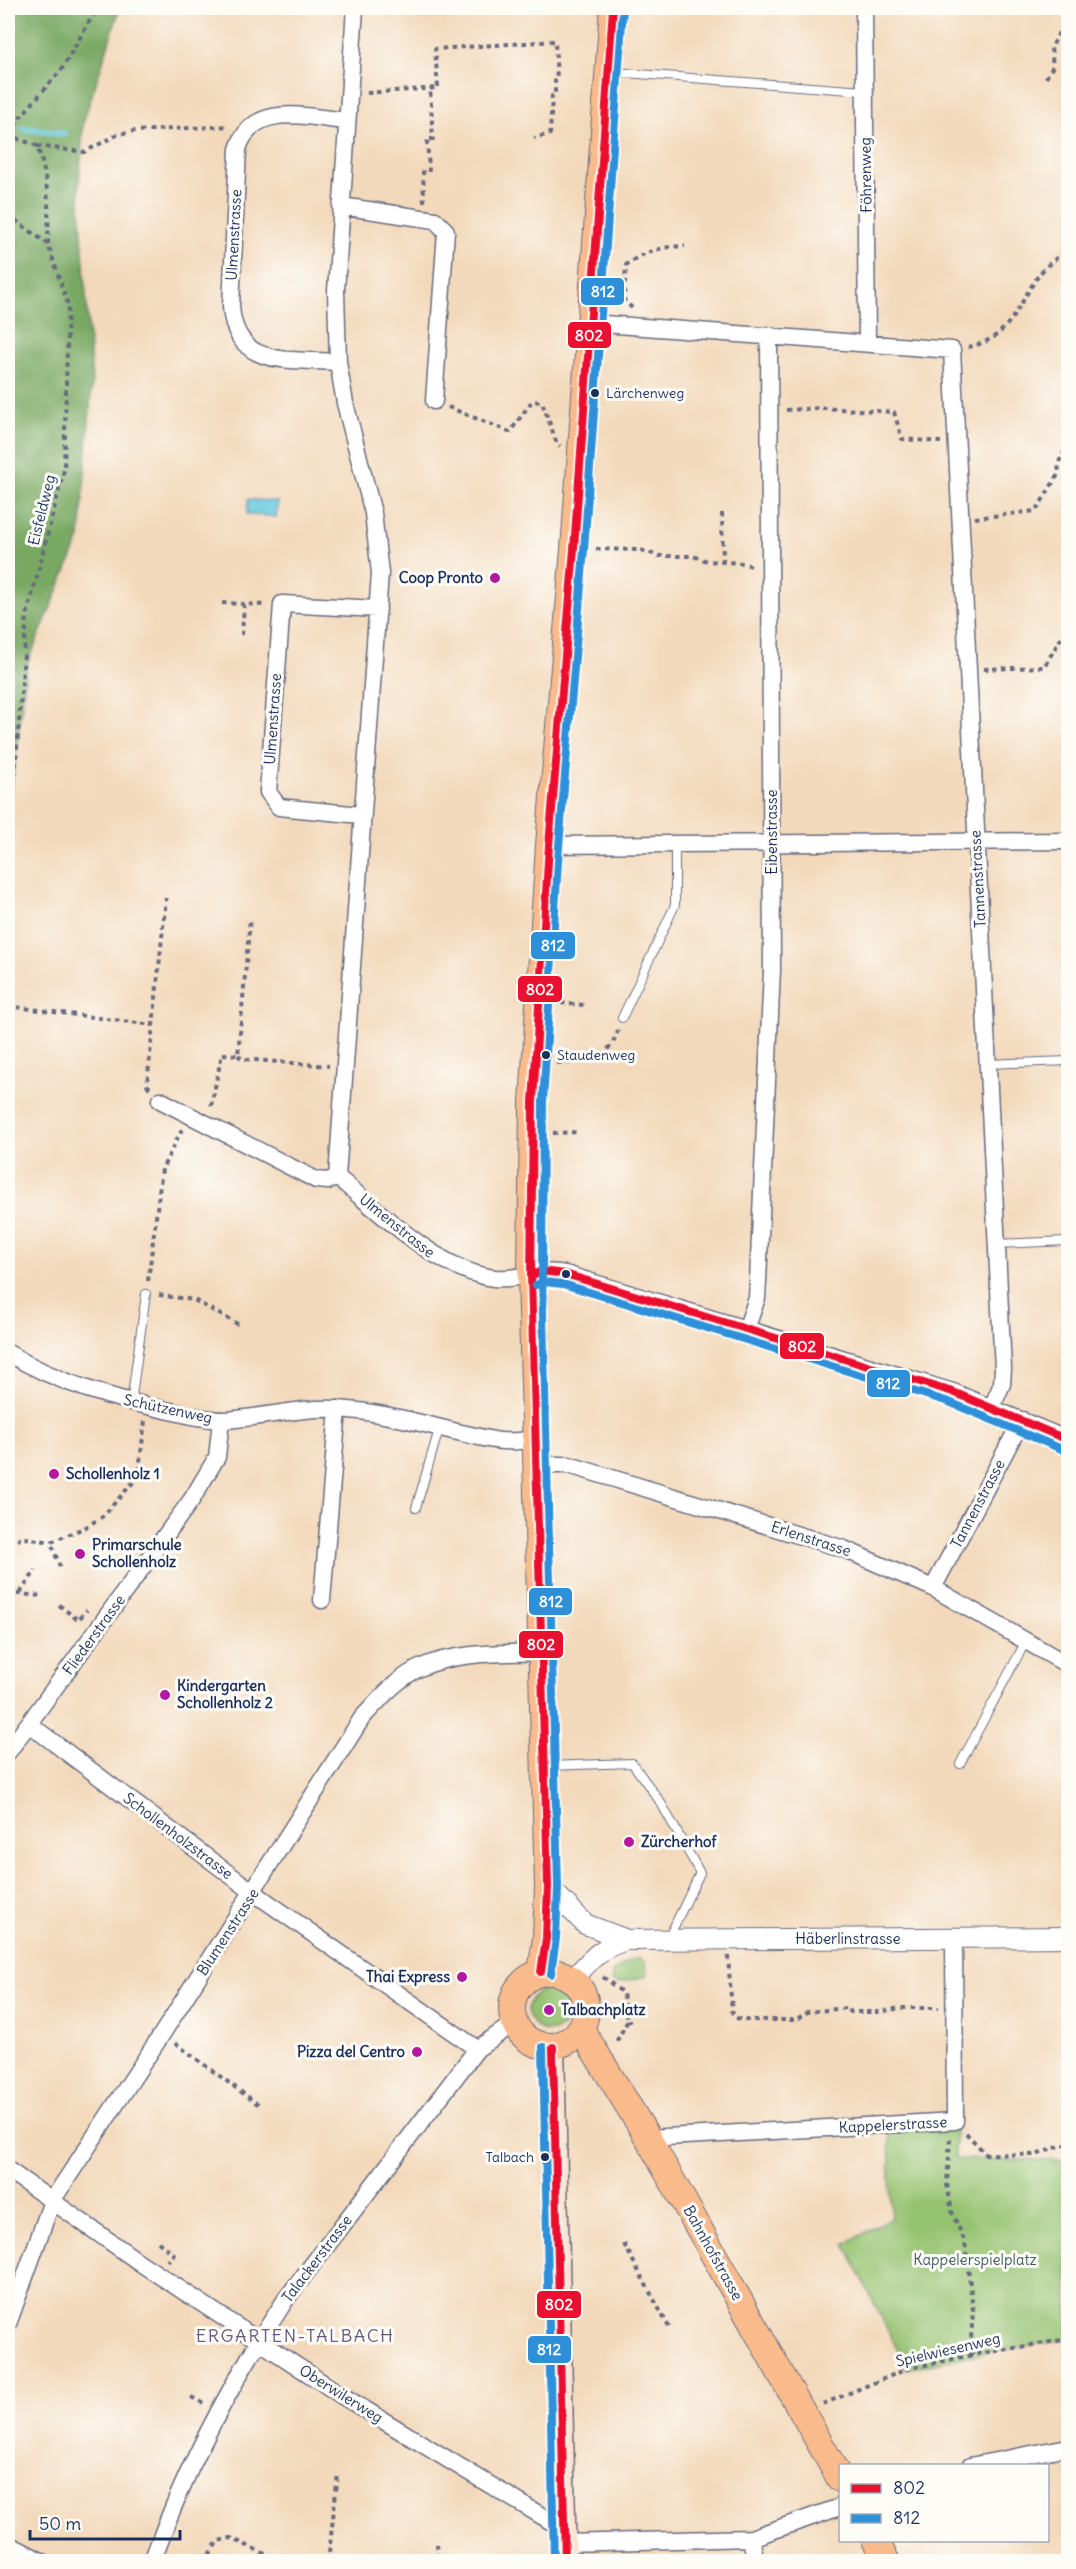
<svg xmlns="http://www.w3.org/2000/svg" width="1076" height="2569" viewBox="0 0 1076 2569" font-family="Delius,sans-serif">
	<rect width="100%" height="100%" fill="#fdfcf7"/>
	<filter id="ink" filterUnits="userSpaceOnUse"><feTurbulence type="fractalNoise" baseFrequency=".0167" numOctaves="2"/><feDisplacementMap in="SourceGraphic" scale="12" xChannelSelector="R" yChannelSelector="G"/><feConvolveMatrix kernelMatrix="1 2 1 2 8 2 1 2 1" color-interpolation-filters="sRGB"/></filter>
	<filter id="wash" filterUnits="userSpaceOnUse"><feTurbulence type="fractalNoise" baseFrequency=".008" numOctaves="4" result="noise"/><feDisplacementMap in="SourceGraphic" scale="24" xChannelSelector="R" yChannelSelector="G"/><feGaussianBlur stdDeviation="1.35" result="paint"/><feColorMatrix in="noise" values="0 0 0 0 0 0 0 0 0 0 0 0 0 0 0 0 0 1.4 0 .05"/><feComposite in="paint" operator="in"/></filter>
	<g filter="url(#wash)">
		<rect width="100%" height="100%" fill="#f3d9bb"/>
		<!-- green -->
		<path fill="#95c26f" stroke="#587866" stroke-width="1.5" d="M638 1958 645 1962 647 1976 618 1983 612 1981V1973L630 1961Z
			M528 2010a21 21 0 1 1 42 0a21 21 0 1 1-42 0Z
			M955 2121V2159L1068 2161V2339L972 2355 907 2369 845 2244 891 2218 889 2125Z"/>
		<!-- forest -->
		<path fill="#78a862" stroke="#4a6c60" stroke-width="1.5" d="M8 8H120L83 123 79 190 92 382 80 538 27 664 8 814Z"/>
		<!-- water -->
		<path fill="#61c7de" stroke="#3e7b9e" stroke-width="1.5" d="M248 499 278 502 276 517 247 514Z"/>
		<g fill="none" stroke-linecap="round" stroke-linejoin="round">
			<!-- stream -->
			<path stroke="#61c7de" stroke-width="6" d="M8 126 12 127
				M23 128 64 134"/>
		</g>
	</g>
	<g filter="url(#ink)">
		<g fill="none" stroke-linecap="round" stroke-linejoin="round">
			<defs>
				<path id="service" d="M612 72 864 91
					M622 1018 675 905V846
					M987 1064 1068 1061
					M996 1244 1068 1241
					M131 1403 146 1294
					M416 1508 440 1426
					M960 1764 1026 1641
					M548 1766 632 1763 661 1803 700 1873 668 1939"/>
				<path id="minor" d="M864 8 867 343
					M341 206 435 220 446 231 434 401
					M590 323 952 350 1003 1369 1002 1384 992 1407
					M338 362C290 358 236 370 231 307L238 149C253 100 308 118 347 121
					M361 815 279 807 268 792 282 604 378 609
					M549 845 1068 841
					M160 1100 316 1180 328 1181 337 1177
					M337 1177 380 573 373 513 345 403 338 362 336 291 355 8
					M337 1177C380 1212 439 1271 494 1278 519 1281 541 1268 565 1274L953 1392 1068 1440
					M747 1327 757 1298 758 1281 772 970 769 335
					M8 1353C57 1383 114 1399 170 1411 187 1415 207 1420 224 1420 263 1418 299 1407 337 1409 392 1412 441 1430 494 1440 507 1443 522 1440 535 1440
					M536 1465H569L844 1549 933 1588 1068 1665
					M933 1588 1022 1420
					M322 1600 338 1409
					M29 1724 253 1892 477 2049
					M8 1752 192 1499 217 1457 221 1420
					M648 2138 955 2121 954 1938
					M8 2170 142 2264 341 2395 550 2521 564 2520
					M8 2324 52 2201 162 2034 362 1718C380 1699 398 1677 422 1667 459 1651 502 1654 541 1652
					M970 2466 1068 2447
					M751 2538 756 2562
					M565 2543 751 2538 840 2507
					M8 2544 43 2562
					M152 2562C185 2468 232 2381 286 2299L477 2049 514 2023"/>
				<path id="tertiary" d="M548 1886 585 1924 627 1940
					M572 1980C592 1959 598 1948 627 1940L1068 1937"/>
				<path id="secondary" d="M553 2047 565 2562"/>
				<path id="primary" d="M512 2009a37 37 0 1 1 74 0a37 37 0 1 1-74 0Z
					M541 1972 546 1938 548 1886 531 1276 533 1102 549 845 574 549 613 8
					M581 2029 648 2138 840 2479
					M875 2540 887 2562"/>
			</defs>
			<!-- service casing -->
			<use href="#service" stroke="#676a7f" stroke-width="10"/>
			<!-- minor casing -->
			<use href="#minor" stroke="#676a7f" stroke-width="19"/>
			<!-- tertiary casing -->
			<use href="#tertiary" stroke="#676a7f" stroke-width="22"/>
			<!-- secondary casing -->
			<use href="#secondary" stroke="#676a7f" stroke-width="25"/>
			<!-- primary casing -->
			<use href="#primary" stroke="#676a7f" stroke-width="28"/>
			<!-- path -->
			<path stroke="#676a7f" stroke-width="4" stroke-dasharray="4.5 4.5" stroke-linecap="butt" d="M1046 78 1053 66 1051 48 1068 15
				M367 93 438 88 435 49 555 41 557 80 555 81V95L552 96 550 134 534 138
				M8 136 14 137
				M37 146 84 152 119 134 135 131 229 126
				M424 202 423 170H429L427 139H433L430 88
				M8 215 48 244 68 305 64 470 27 615 8 867
				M48 244C49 211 49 178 37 146L14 137 17 121 62 69 97 8
				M632 308 624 300 626 265C642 252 664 246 685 246
				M968 347C1013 339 1018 300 1043 270 1050 262 1060 256 1068 249
				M448 407 510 432 532 401 542 402 557 444 560 446
				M786 410 824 408 894 412 902 439 941 442
				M722 513 723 563
				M975 518 1036 511 1059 473 1058 464 1068 444
				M596 549 640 550 660 556H693L707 561 743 563 754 567
				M222 603 266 605
				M242 635 244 604
				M984 669 1044 667 1068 626
				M561 1003 584 1005
				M8 1006 153 1025
				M238 1055 242 1059 329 1066
				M557 1063C586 1062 608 1062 618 1030
				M150 1088 147 1085 166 898
				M211 1106 222 1054 238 1055 250 919
				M553 1133 579 1132
				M148 1281 162 1169 182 1129
				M159 1295 194 1300 241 1326
				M18 1541 20 1537 51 1542
				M60 1567 51 1542 86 1527 103 1516 138 1477 145 1421
				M8 1593 41 1596
				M20 1593 36 1570
				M59 1605 78 1620 87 1610
				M728 1956 732 2011 735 2017 741 2020H796L807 2012 847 2008 851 2012H880L900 2008H939
				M603 1977 623 1993 627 2022 615 2044
				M627 2022 635 2019
				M175 2043 259 2105
				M966 2133 986 2154 1036 2155 1063 2145 1068 2146
				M950 2139 947 2184 952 2212 965 2242 973 2310 971 2339 972 2355
				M158 2242 174 2254 168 2261
				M624 2244 671 2331
				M191 2397 205 2404
				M823 2404 907 2369 972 2355 1068 2339
				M437 2544 438 2562
				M204 2562 218 2541 231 2538 282 2562
				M328 2562 338 2474
				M535 2562V2556L544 2557"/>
			<!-- service -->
			<use href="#service" stroke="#fff" stroke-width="8"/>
			<!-- minor -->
			<use href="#minor" stroke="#fff" stroke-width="16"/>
			<!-- tertiary -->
			<use href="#tertiary" stroke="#fff" stroke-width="20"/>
			<!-- secondary -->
			<use href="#secondary" stroke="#fde4d1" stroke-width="22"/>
			<!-- primary -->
			<use href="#primary" stroke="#fabb8c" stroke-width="26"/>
			<defs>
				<path id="bus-1" d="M531 1276 541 1271 565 1274 953 1392 1068 1440
					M541 1972 546 1938 548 1886 531 1276 533 1102 549 845 574 549 613 8
					M553 2047 565 2562"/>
				<path id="bus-2" d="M536 1285 543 1282 563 1284 949 1402 1064 1450
					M551 1974 556 1938 558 1886 542 1276 543 1102 559 846 584 550 623 9
					M543 2047 554 2562"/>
			</defs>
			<!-- bus-1 casing -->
			<use href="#bus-1" stroke="#fdfcf7" stroke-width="12"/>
			<!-- bus-2 casing -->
			<use href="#bus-2" stroke="#fdfcf7" stroke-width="12"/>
			<!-- bus-1 -->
			<use href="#bus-1" stroke="#ea102f" stroke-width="8"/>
			<!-- bus-2 -->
			<use href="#bus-2" stroke="#2f90da" stroke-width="8"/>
		</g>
	</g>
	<!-- markers -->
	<g fill="#1b2f5e" stroke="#fdfcf7" stroke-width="2">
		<circle cx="595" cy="393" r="5"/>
		<circle cx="546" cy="1055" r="5"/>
		<circle cx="566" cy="1274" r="5"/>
		<circle cx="545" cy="2157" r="5"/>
	</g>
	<g fill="#b5179e" stroke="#fdfcf7" stroke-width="2">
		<circle cx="495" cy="578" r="6"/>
		<circle cx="54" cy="1474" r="6"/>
		<circle cx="80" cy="1554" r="6"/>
		<circle cx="165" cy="1695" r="6"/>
		<circle cx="629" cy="1842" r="6"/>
		<circle cx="462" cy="1977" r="6"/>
		<circle cx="549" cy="2010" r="6"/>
		<circle cx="417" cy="2052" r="6"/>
	</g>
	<g text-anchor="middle" stroke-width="6" stroke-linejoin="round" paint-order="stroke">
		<!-- bus labels -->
		<g font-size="14" fill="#1b2f5e" stroke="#fdfcf7" text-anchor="start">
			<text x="606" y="398">Lärchenweg</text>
			<text x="557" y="1060">Staudenweg</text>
			<text x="534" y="2162" text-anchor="end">Talbach</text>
		</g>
		<!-- street labels -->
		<g font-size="15" fill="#1b2f5e" stroke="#fdfcf7">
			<text transform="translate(866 175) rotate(-91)" y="5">Föhrenweg</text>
			<text transform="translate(234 235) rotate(-87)" y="5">Ulmenstrasse</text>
			<text transform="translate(42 510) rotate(-76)" y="5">Eisfeldweg</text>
			<text transform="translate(273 719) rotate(-86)" y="5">Ulmenstrasse</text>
			<text transform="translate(772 832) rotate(-90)" y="5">Eibenstrasse</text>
			<text transform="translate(978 879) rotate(-93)" y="5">Tannenstrasse</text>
			<text transform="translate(397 1226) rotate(39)" y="5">Ulmenstrasse</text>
			<text transform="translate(168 1409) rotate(12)" y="5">Schützenweg</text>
			<text transform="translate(978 1504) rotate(-62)" y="5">Tannenstrasse</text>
			<text transform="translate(811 1539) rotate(18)" y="5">Erlenstrasse</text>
			<text transform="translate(94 1635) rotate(-54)" y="5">Fliederstrasse</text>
			<text transform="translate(178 1836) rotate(37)" y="5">Schollenholzstrasse</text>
			<text transform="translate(228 1932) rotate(-57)" y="5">Blumenstrasse</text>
			<text x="848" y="1944">Häberlinstrasse</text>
			<text transform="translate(893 2125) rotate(-3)" y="5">Kappelerstrasse</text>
			<text transform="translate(713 2253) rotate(61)" y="5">Bahnhofstrasse</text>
			<text transform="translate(317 2259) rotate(-53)" y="5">Talackerstrasse</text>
			<text transform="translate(948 2350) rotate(-13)" y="5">Spielwiesenweg</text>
			<text transform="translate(341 2394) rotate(32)" y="5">Oberwilerweg</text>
		</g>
		<!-- poi labels -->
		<g font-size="15" font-weight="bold" fill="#1b2f5e" stroke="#fdfcf7" text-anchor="start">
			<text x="483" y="583" text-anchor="end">Coop Pronto</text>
			<text x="66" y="1479">Schollenholz 1</text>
			<text x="92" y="1550">Primarschule<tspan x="92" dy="17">Schollenholz</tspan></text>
			<text x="177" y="1691">Kindergarten<tspan x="177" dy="17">Schollenholz 2</tspan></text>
			<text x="641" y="1847">Zürcherhof</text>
			<text x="450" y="1982" text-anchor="end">Thai Express</text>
			<text x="561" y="2015">Talbachplatz</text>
			<text x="405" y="2057" text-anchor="end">Pizza del Centro</text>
		</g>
		<!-- park labels -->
		<g font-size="15" fill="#405b63" stroke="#fdfcf7">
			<text x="975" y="2265">Kappelerspielplatz</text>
		</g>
		<!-- quarter labels -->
		<g font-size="18" letter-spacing="1.5" fill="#665b83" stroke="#fdfcf7">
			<text x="295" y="2342">ERGARTEN-TALBACH</text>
		</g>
	</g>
	<g stroke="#fdfcf7" stroke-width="2">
		<rect x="580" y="277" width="45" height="29" rx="6" fill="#2f90da"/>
		<rect x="567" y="321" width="45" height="28" rx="6" fill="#ea102f"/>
		<rect x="530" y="931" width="46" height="29" rx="6" fill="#2f90da"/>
		<rect x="517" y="975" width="46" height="28" rx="6" fill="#ea102f"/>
		<rect x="779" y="1332" width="46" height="28" rx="6" fill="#ea102f"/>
		<rect x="866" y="1369" width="45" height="29" rx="6" fill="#2f90da"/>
		<rect x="528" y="1587" width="45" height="29" rx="6" fill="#2f90da"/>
		<rect x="518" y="1630" width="46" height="29" rx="6" fill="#ea102f"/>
		<rect x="536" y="2290" width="46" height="29" rx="6" fill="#ea102f"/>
		<rect x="527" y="2335" width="45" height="29" rx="6" fill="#2f90da"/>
	</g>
	<g font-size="16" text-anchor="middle" font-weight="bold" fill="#fff">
		<text x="603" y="297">812</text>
		<text x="589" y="341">802</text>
		<text x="553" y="951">812</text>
		<text x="540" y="995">802</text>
		<text x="802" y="1352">802</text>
		<text x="888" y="1389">812</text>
		<text x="551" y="1607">812</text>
		<text x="541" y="1650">802</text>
		<text x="559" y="2310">802</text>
		<text x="549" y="2355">812</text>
	</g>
	<!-- margin -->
	<rect width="1076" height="2569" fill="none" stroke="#fdfcf7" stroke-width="30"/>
	<!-- legend -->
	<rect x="839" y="2464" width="210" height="78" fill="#fdfcf7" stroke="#a3aaba" stroke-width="1.5"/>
	<rect x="851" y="2484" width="30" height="9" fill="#ea102f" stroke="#a3aaba" stroke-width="1.5"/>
	<text x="893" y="2494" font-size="18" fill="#1b2f5e">802</text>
	<rect x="851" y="2514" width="30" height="9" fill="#2f90da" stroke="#a3aaba" stroke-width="1.5"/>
	<text x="893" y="2524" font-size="18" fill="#1b2f5e">812</text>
	<!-- scale -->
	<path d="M30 2530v9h150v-9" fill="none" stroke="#1b2f5e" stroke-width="3"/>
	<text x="39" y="2530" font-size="18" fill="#1b2f5e" stroke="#fdfcf7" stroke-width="4.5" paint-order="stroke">50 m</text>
</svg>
